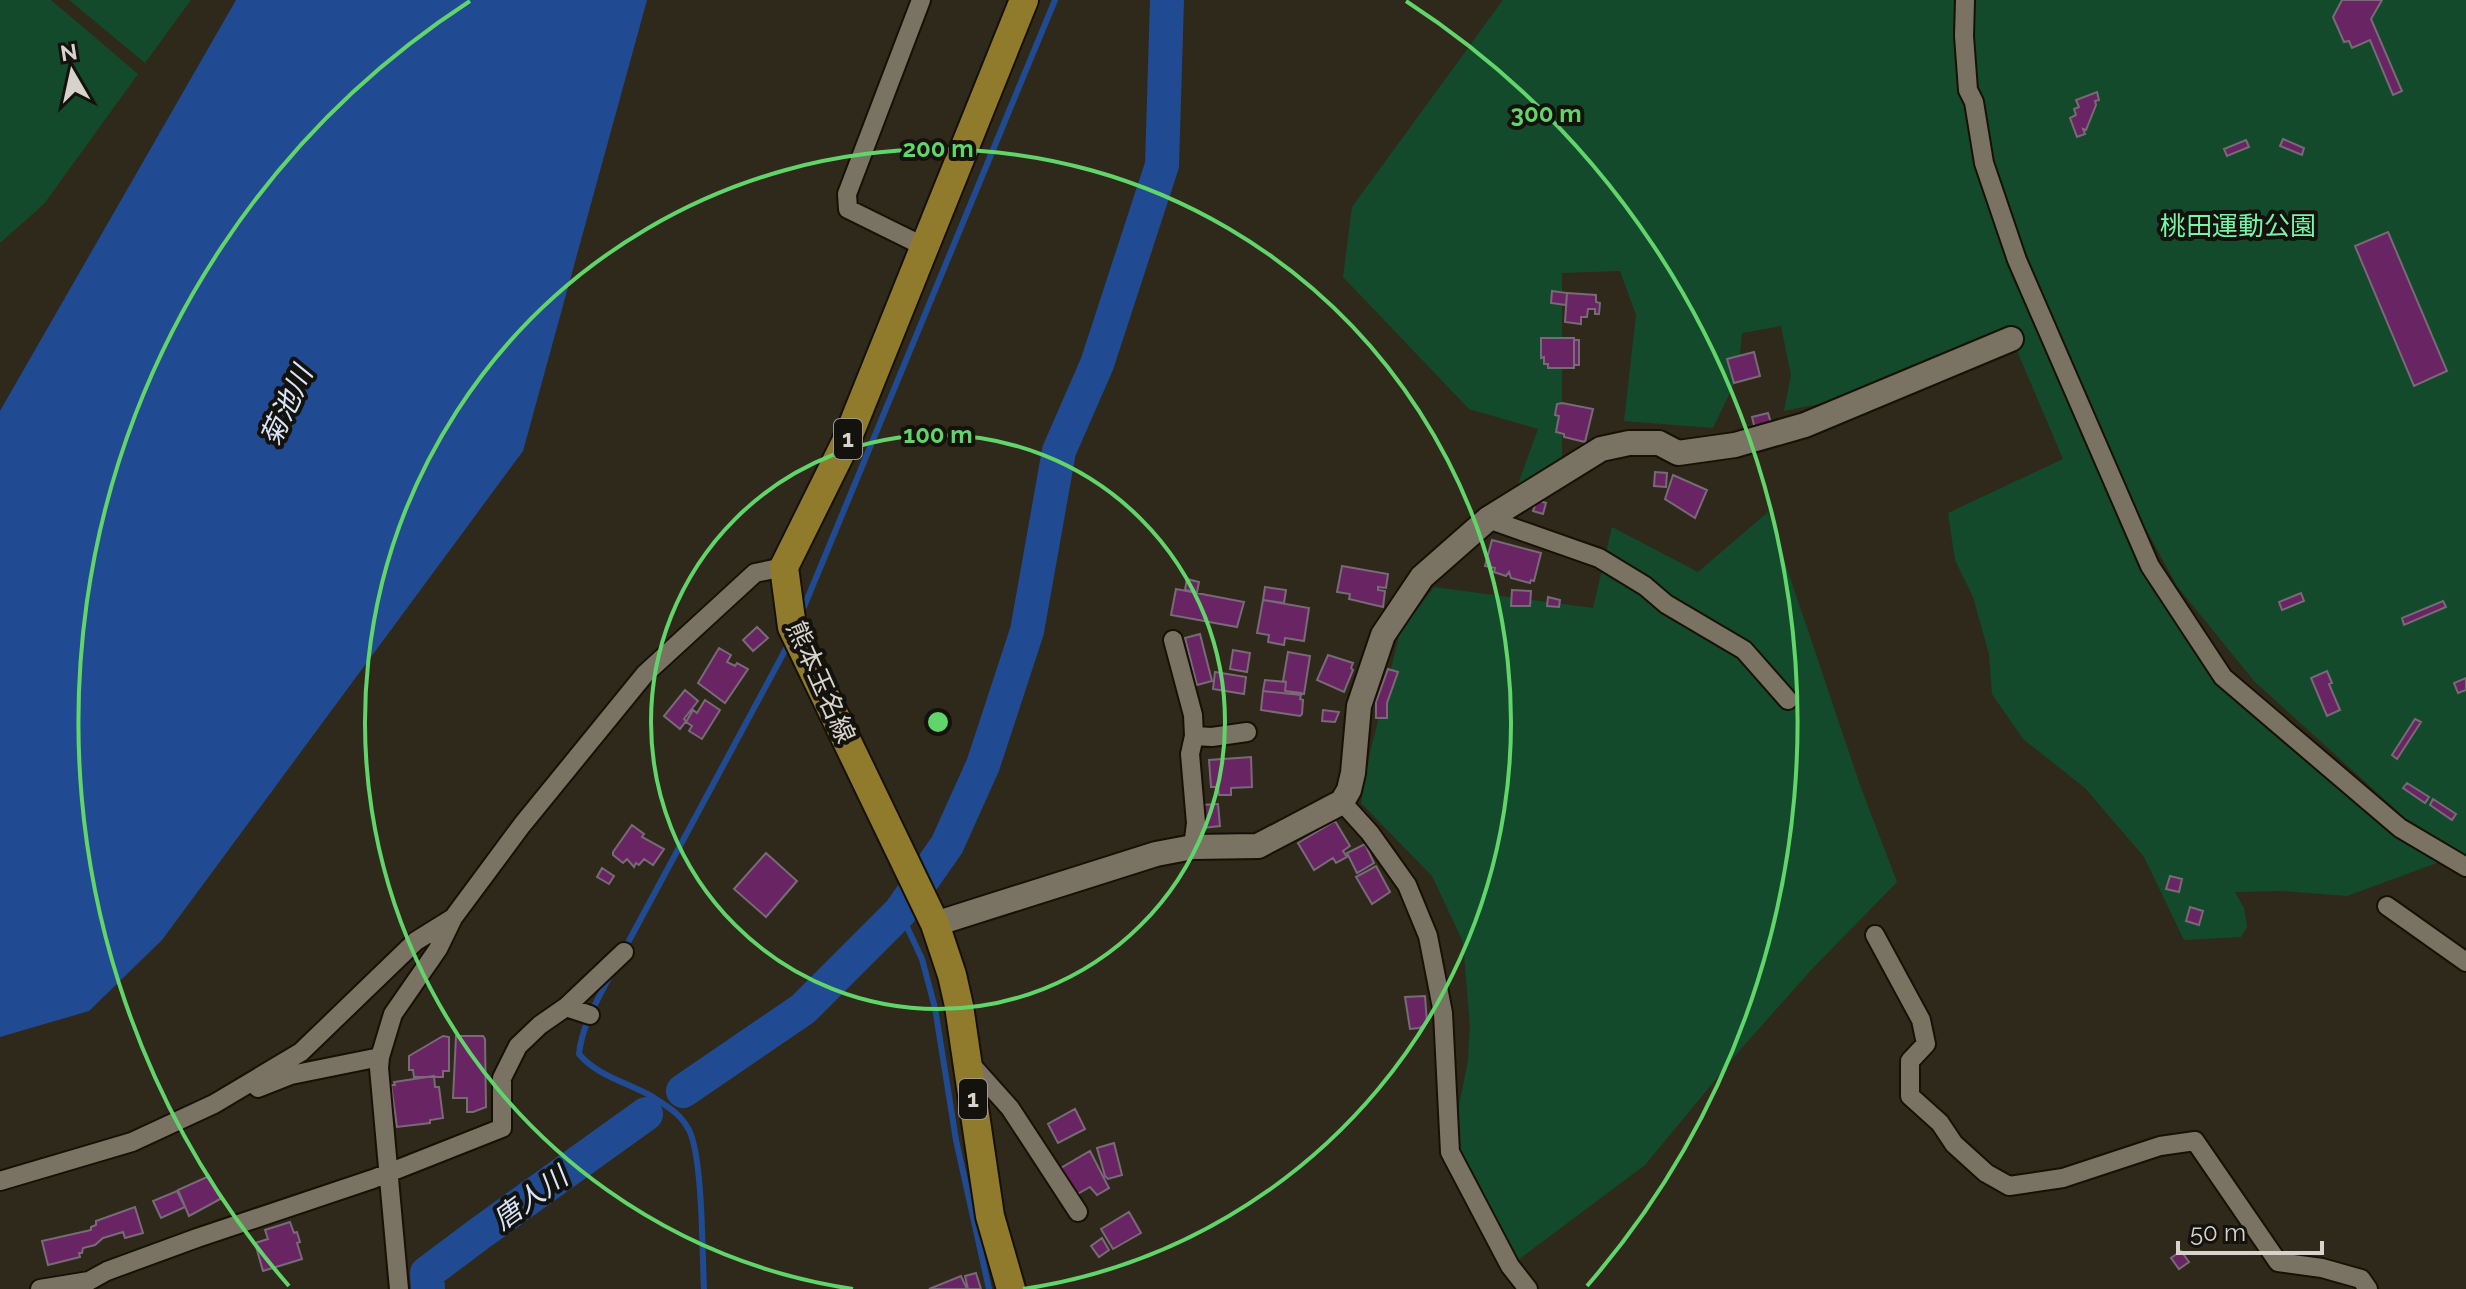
<svg xmlns="http://www.w3.org/2000/svg" width="2466" height="1289" viewBox="0 0 2466 1289" font-family="Raleway,'Noto Sans JP',sans-serif">
	<rect width="100%" height="100%" fill="#2f291b"/>
	<!-- green -->
	<path fill="#134a2c" d="M0 0H51L138 74 44 204 0 243Z
		M69 0H191L145 63Z
		M1503 0H2466V865L2405 818 2254 681 2177 586 2099 443 2148 560 2223 677 2369 800 2453 857 2347 896 2282 891 2235 892 2244 908 2247 927 2241 937 2184 940 2144 857 2085 788 2023 739 1992 694 1989 654 1973 597 1955 560 1948 513 2063 459 2009 332 1824 403 1784 411 1791 375 1781 326 1742 333 1738 376 1713 428 1624 421 1636 315 1620 271 1562 273V463L1518 484 1538 429 1469 409 1343 277 1352 207Z
		M1768 512 1860 785 1897 882 1812 969 1740 1050 1645 1165 1510 1266 1450 1152 1468 1060 1470 1026 1463 942 1432 876 1361 803 1370 753 1400 632 1434 587 1593 608 1612 527 1698 572Z"/>
	<!-- water -->
	<path fill="#204b93" d="M236 0H647L523 451 162 940 89 1011 0 1037V411Z"/>
	<g fill="none" stroke-linecap="round" stroke-linejoin="round">
		<!-- stream -->
		<path stroke="#204b93" stroke-width="6" d="M801 614 1055 0
			M900 912 922 959 935 1008 956 1140 989 1289
			M624 950 789 643
			M611 974C598 999 582 1025 579 1054 597 1076 629 1083 653 1097 668 1107 680 1113 689 1130 703 1158 702 1253 704 1289"/>
		<!-- river -->
		<path stroke="#204b93" stroke-width="34" d="M683 1091 803 1009 900 912 947 845 983 765 1027 631 1059 451 1097 364 1162 165 1167 0
			M428 1289 427 1273 479 1234 646 1114"/>
	</g>
	<!-- building -->
	<path fill="#692464" stroke="#786a76" stroke-width="2" d="M2342 0H2382L2371 19 2402 91 2393 95 2370 40 2352 48 2349 41 2344 42 2333 17Z
		M2097 92 2099 100 2095 101 2096 105 2086 130 2083 129 2085 134 2077 137 2070 118 2076 115 2074 109 2079 107 2076 100Z
		M2283 139 2304 148 2302 155 2280 146Z
		M2246 140 2249 147 2227 156 2224 149Z
		M2388 232 2447 371 2414 386 2355 246Z
		M1552 291 1567 293 1566 305 1551 303Z
		M1567 293 1596 295V302L1600 303 1599 314H1595V309H1588L1587 317H1581V324L1565 322Z
		M1541 338H1574V368H1548V364H1544V357L1541 358Z
		M1574 340H1579V365H1574Z
		M1754 352 1760 376 1734 383 1727 359Z
		M1562 403 1593 409 1585 442 1564 437V434L1556 432 1559 416 1555 415 1557 404Z
		M1768 413 1771 423 1755 429 1752 417Z
		M1655 472 1667 473 1666 487 1654 486Z
		M1673 475 1707 490 1695 518 1665 499Z
		M1537 500 1546 503 1543 514 1533 511Z
		M1492 540 1541 553 1534 581 1531 580 1530 583 1511 578 1509 572 1506 576 1494 572 1495 568 1485 566Z
		M1342 566 1388 574 1386 588 1378 587V590L1385 591 1383 607 1349 599 1350 594 1337 592Z
		M1187 579 1199 582 1197 592 1185 590Z
		M1265 587 1286 590 1284 603 1263 600Z
		M1176 589 1244 602 1237 627 1171 615Z
		M1512 590 1531 591 1530 606H1511Z
		M2301 593 2304 601 2282 610 2279 602Z
		M1548 597 1560 600 1559 607 1547 606Z
		M1263 600 1309 608 1304 641 1285 638 1284 645 1268 642 1269 635 1257 633Z
		M2443 601 2446 607 2404 625 2402 618Z
		M757 627 768 638 753 651 743 640Z
		M1200 634 1212 681 1197 685 1185 638Z
		M719 648 731 655 727 662 735 666 737 663 748 669 725 703 698 683Z
		M1233 650 1250 653 1247 672 1230 669Z
		M1288 652 1310 656 1304 694 1285 691 1286 682 1283 681Z
		M1328 655 1353 663 1351 668 1353 670 1344 692 1317 680Z
		M1388 669 1398 672 1387 703V718H1376V702Z
		M2327 671 2332 683 2329 684 2340 710 2327 716 2311 678Z
		M1215 672 1246 677 1244 694 1213 689Z
		M2466 678V690L2458 693 2454 683Z
		M1265 680 1286 682 1285 691 1301 693V695L1263 691Z
		M685 690 698 701 684 719 686 721 680 729 664 716Z
		M1263 691 1301 695 1300 699 1303 700 1302 714 1300 716 1261 710Z
		M705 700 720 710 702 739 689 731 692 726 686 722 693 710 697 713Z
		M1323 710 1339 712 1335 722 1322 721Z
		M2415 719 2421 722 2397 759 2392 755Z
		M1251 757 1252 787 1231 788V795H1219L1218 787H1211L1209 760Z
		M2407 783 2429 797 2425 803 2403 788Z
		M2433 799 2456 814 2452 820 2430 805Z
		M1218 804 1220 826 1203 828 1201 805Z
		M1335 821 1350 846 1343 851 1347 857 1336 863 1333 858 1314 870 1298 843Z
		M632 825 644 834 642 837 664 849 653 865 644 859 639 865 636 863 634 867 627 859 623 863 613 855V852Z
		M1365 844 1374 863 1357 873 1347 853Z
		M766 853 797 881 766 917 734 889Z
		M1376 866 1390 892 1372 904 1356 877Z
		M602 868 614 876 609 884 597 877Z
		M2170 876 2182 879 2179 892 2166 889Z
		M2190 907 2203 911 2199 925 2186 921Z
		M1425 996 1427 1023 1419 1028 1410 1029 1405 997Z
		M443 1036 449 1037V1071H443V1077H414L413 1070H409V1056Z
		M456 1036H483L485 1039 486 1107 473 1112H467V1098H453Z
		M434 1076 435 1087H439L443 1118 430 1120V1123L397 1127 391 1085H395L394 1082Z
		M1075 1109 1085 1129 1058 1143 1048 1124Z
		M1114 1143 1122 1175 1108 1179 1105 1176 1097 1148Z
		M1090 1151 1109 1188 1097 1195 1090 1187 1072 1197 1054 1172Z
		M209 1176 222 1198 189 1216 178 1190Z
		M177 1191 185 1207 161 1218 153 1201Z
		M135 1207 143 1233 125 1238 123 1232 103 1238 95 1245 83 1248 82 1253H79L80 1257 48 1265 42 1241 91 1230V1227L96 1225V1221Z
		M1129 1212 1141 1233 1113 1249 1101 1229Z
		M290 1222 294 1233 297 1232 300 1242 297 1243 302 1259 263 1271 255 1243 268 1239 265 1230Z
		M1102 1238 1109 1250 1099 1257 1091 1246Z
		M2181 1251 2189 1262 2179 1269 2171 1258Z
		M976 1273 981 1289H968L965 1276Z
		M961 1276 967 1289H929Z"/>
	<g fill="none" stroke-linecap="round" stroke-linejoin="round">
		<defs>
			<path id="street" d="M921 0 847 194 848 209 925 247
				M1965 0 1964 36 1968 90 1974 102 1984 163 2017 260 2150 566 2223 677 2400 828 2466 867
				M1488 519 1599 558 1645 586 1666 604 1744 650 1788 700
				M1173 640 1193 715 1194 736 1190 754 1196 823 1193 847
				M1194 736 1212 737 1247 732
				M1342 802 1370 833 1407 885 1428 936 1443 1013 1450 1152 1510 1266 1528 1289
				M2387 906 2466 962
				M1875 935 1921 1020 1926 1044 1910 1061V1096L1940 1123 1954 1144 1986 1173 2009 1186 2063 1178 2160 1146 2195 1141 2278 1262 2322 1268 2361 1279 2368 1289
				M566 1007 590 1015
				M968 1061 1010 1108 1078 1212
				M258 1088 291 1075 380 1057
				M0 1181 132 1142 214 1104 301 1052 416 941 453 918
				M40 1289 89 1281 107 1271 197 1238 373 1179 502 1128V1078L518 1046 540 1025 566 1007 624 952
				M399 1289 379 1068 380 1057 393 1014 438 949 453 918 522 825 645 674 755 573 784 567"/>
			<path id="secondary" d="M935 924 1156 854 1193 847 1258 846 1342 802 1349 790 1353 773 1359 706 1383 635 1422 577 1488 519 1601 449 1629 443H1659L1678 453 1735 445 1805 425 2011 339"/>
			<path id="primary" d="M1011 1289 990 1216 959 1006 952 975 935 924 792 627 784 567 846 442 1024 0"/>
		</defs>
		<!-- street casing -->
		<use href="#street" stroke="#171105" stroke-width="22"/>
		<!-- secondary casing -->
		<use href="#secondary" stroke="#171105" stroke-width="28"/>
		<!-- primary casing -->
		<use href="#primary" stroke="#171105" stroke-width="32"/>
		<!-- street -->
		<use href="#street" stroke="#7a7364" stroke-width="18"/>
		<!-- secondary -->
		<use href="#secondary" stroke="#7a7364" stroke-width="24"/>
		<!-- primary -->
		<use href="#primary" stroke="#907a2c" stroke-width="28"/>
	</g>
	<!-- distance rings -->
	<g fill="none" stroke="#61d46a" stroke-width="4">
		<circle cx="938" cy="722" r="287"/>
		<path d="M853 1289A573 573 0 1 1 1023 1289"/>
		<path d="M289 1286A860 860 0 0 1 470 1M1406 1A860 860 0 0 1 1587 1286"/>
	</g>
	<g text-anchor="middle" stroke-width="8" stroke-linejoin="round" paint-order="stroke">
		<!-- shield labels -->
		<g fill="#14120c" stroke="#9c9991" stroke-width="2">
			<rect x="834" y="419" width="28" height="40" rx="6"/>
			<rect x="959" y="1079" width="28" height="40" rx="6"/>
		</g>
		<g font-size="24" font-weight="bold" fill="#d7d3ca">
			<text x="848" y="447">1</text>
			<text x="973" y="1107">1</text>
		</g>
		<!-- park labels -->
		<g font-size="26" fill="#75f5a7" stroke="#14120c">
			<text x="2238" y="235">桃田運動公園</text>
		</g>
		<!-- street labels -->
		<g font-size="26" fill="#d7d3ca" stroke="#14120c">
			<text transform="translate(821 682) rotate(66)" y="9">熊本玉名線</text>
		</g>
		<!-- water labels -->
		<g font-size="28" font-style="italic" fill="#d8e5f9" stroke="#14120c">
			<text transform="translate(286 406) rotate(-65)" y="10">菊池川</text>
			<text transform="translate(530 1198) rotate(-36)" y="10">唐人川</text>
		</g>
	</g>
	<circle cx="938" cy="722" r="12" fill="#61d46a" stroke="#14120c" stroke-width="4"/>
	<g font-size="24" text-anchor="middle" font-weight="bold" fill="#61d46a" stroke="#14120c" stroke-width="8" stroke-linejoin="round" paint-order="stroke">
		<text x="1546" y="122">300 m</text>
		<text x="938" y="157">200 m</text>
		<text x="938" y="443">100 m</text>
	</g>
	<!-- north arrow -->
	<g transform="translate(72 72) rotate(351)" stroke="#14120c" stroke-width="6" paint-order="stroke">
	<path d="M0-6L14 30L0 20L-14 30Z" fill="#d7d3ca"/>
	<text y="-12" font-size="22" font-weight="bold" text-anchor="middle" fill="#d7d3ca">N</text>
	</g>
	<!-- scale -->
	<path d="M2178 1241v12h144v-12" fill="none" stroke="#d7d3ca" stroke-width="4"/>
	<text x="2190" y="1241" font-size="24" fill="#d7d3ca" stroke="#14120c" stroke-width="6" paint-order="stroke">50 m</text>
</svg>
